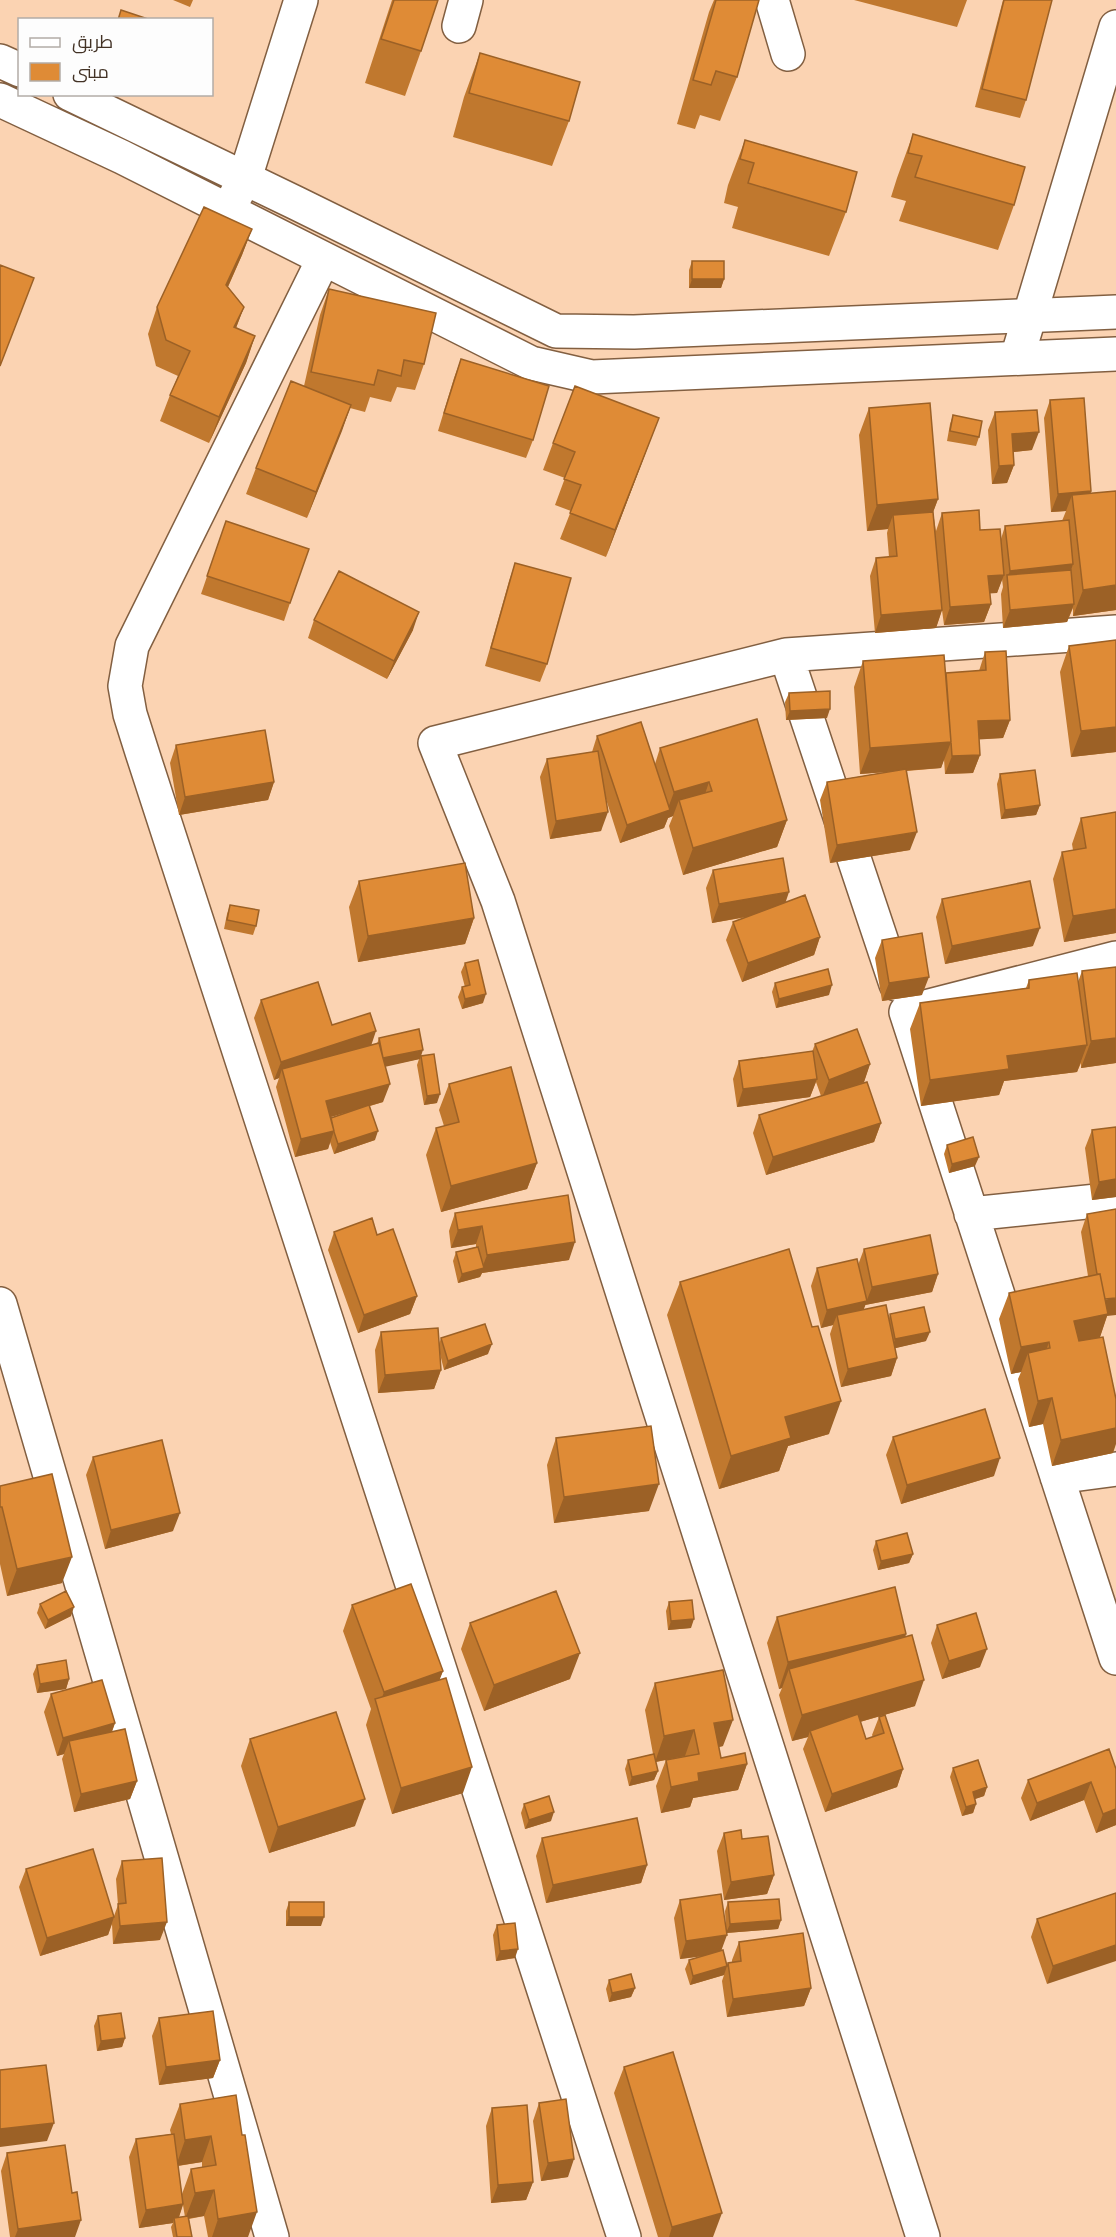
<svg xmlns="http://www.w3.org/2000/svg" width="1116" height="2237" viewBox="0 0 1116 2237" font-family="'Fira Sans Condensed',Cairo,sans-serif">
	<rect width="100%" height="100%" fill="#fbd3b2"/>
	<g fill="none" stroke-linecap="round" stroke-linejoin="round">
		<defs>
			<path id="street" d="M772 0 788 54
				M459 26 466 0
				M227 212 245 178 301 0
				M323 260 132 646 125 686 130 714 142 752 624 2237
				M1017 358 1116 27
				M786 655 896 984
				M1116 958 906 1012 1116 1658
				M971 1214 1116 1199
				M0 1304 272 2237
				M1057 1477 1116 1469
				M923 2237 498 901 435 743 786 655 1116 632"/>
			<path id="secondary" d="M0 61 20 70
				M70 94 296 203 556 331 634 332 1116 312
				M0 100 122 157 531 363 592 377 1116 354"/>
		</defs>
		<!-- street casing -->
		<use href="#street" stroke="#825f41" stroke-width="36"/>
		<!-- secondary casing -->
		<use href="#secondary" stroke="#825f41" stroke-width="36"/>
		<!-- street -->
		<use href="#street" stroke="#fff" stroke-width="33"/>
		<!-- secondary -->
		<use href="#secondary" stroke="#fff" stroke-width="33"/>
	</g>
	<!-- wall -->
	<path fill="#c0782e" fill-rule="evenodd" d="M173 0H193L190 7Z
		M392 0H438L421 51 405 96 365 83Z
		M714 0H759L737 77 720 121 700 115 695 129 677 124 709 12Z
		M854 0H967L957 27Z
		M1003 0H1004L1026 100 1020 118 975 107Z
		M480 53 569 121 552 166 453 137 464 97Z
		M913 134 1014 205 998 250 899 221 906 201 891 197 897 178Z
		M745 140 846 212 829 256 732 228 738 207 724 203 728 185Z
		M252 229 242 255 228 287 244 307 236 328 255 336 246 363 209 443 160 421 170 395 178 376 156 366 148 334 157 307Z
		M692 261 724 279 721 288H689V270Z
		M329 289 424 364 415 390 397 387 391 402 370 397 365 412 350 408 307 518 246 494 256 468 304 386 320 315Z
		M461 359 533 440 526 458 438 431 454 378Z
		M1050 400 1091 491V493L1116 610 1073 616V608L1067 622 1003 628 1001 594 1003 587 1002 579 997 593H990L991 604 984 622 944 625 942 610 936 628 875 633 870 576 876 558 889 557 887 533 888 529 867 531 859 435 869 408 938 499 933 512 936 531 942 513 1001 539 1005 526 1062 521 1066 511 1051 512 1044 418Z
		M995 412 1032 450 1013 452 1014 465 1007 483 992 484 988 430Z
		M953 415 979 437 976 446 947 441 950 424Z
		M553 443 649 444 606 557 560 539 571 511 555 505 565 478 543 470Z
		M226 521 290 603 284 621 201 594Z
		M515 563 547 664 540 682 485 666 509 581Z
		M314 620 413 630 387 679 308 638Z
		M1116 640V752L1071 757 1060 672 1069 646Z
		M985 652 1010 720 1003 738 979 739 980 755 973 773 945 774 944 759 941 768 907 771 910 850 830 863 820 800 827 782 886 772 860 774 854 687 863 661 946 675V673L979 671Z
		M789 693 827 718 786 720 785 702Z
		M597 736 655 764 660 748 787 820 777 847 683 875 669 826 673 816 668 818 664 828 620 843 606 799 601 831 550 839 540 777 547 759 592 752Z
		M176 745 274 782 268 800 179 815 170 763Z
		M1000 774 1040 805 1036 815 1001 819 997 784Z
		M1116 812V933L1064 942 1053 879 1062 852 1073 850 1072 844 1081 818Z
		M713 870 786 902 820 937 814 955 742 982 726 940 733 922 747 917 712 923 706 888Z
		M359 881 474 918 465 944 358 962 349 907Z
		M942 899 1033 946 945 964 936 917Z
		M230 905 256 926 253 935 224 929 227 914Z
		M882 940 922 995 882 1001 875 958Z
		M465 963 483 1003 462 1009 458 997 462 987H465L461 972Z
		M1116 967V1063L1081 1068V1063L1077 1072 1004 1081 999 1095 921 1106 910 1029 920 1003 1026 988 1029 980 1078 982 1082 971Z
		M775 983 829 995 776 1008 772 992Z
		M261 1000 332 1025 371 1045 377 1044 379 1038 421 1056 437 1103 424 1105 417 1065 419 1059 385 1066 383 1102 370 1106 375 1140 334 1154 330 1142 328 1149 295 1157 276 1087 279 1078 274 1080 254 1018ZM350 1111 331 1118V1117Z
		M815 1044 870 1064 864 1082 881 1123 874 1142 766 1175 753 1133 759 1115 821 1096 816 1082 810 1097 737 1107 733 1079 739 1061 812 1052Z
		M449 1084 537 1163 527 1189 441 1212 426 1155 436 1128 444 1126 439 1110Z
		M1116 1127V1197L1092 1200 1085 1148 1092 1130Z
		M947 1145 975 1166 949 1173 944 1154Z
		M455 1213 569 1260 482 1273 480 1277 458 1283 453 1261 456 1252 476 1247V1244L451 1248 449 1231Z
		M1087 1214 1107 1316 1100 1337 1113 1453 1052 1466 1043 1424 1029 1427 1018 1379 1021 1372 1011 1374 999 1319 1009 1293 1088 1276 1081 1232Z
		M334 1232 377 1235 417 1296 410 1314 358 1333 328 1250Z
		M864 1249 938 1274 932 1292 865 1305 863 1310 889 1318 890 1314 926 1341 895 1348 897 1358 891 1376 841 1387 830 1334 833 1325 821 1328 811 1286 817 1268 858 1265Z
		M680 1282 829 1434 788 1446 779 1471 719 1489 667 1315Z
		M381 1332 439 1344 441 1338 488 1354 444 1370 440 1354 441 1370 434 1389 378 1393 375 1350Z
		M893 1437 994 1476 901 1504 886 1455Z
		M556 1438 649 1511 554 1523 547 1465Z
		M93 1457 173 1531 105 1549 86 1475Z
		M0 1486 62 1583 7 1596 0 1564Z
		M876 1541 913 1554 909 1563 878 1570 873 1550Z
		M669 1602 691 1628 668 1630 666 1611Z
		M40 1604 71 1616 45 1629 37 1613Z
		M352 1605 443 1671 439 1680 463 1793 392 1814 366 1725 371 1709 343 1631Z
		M777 1617 906 1634 905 1637 915 1706 860 1722 866 1739 873 1737 872 1735 879 1717 903 1769 897 1787 825 1812 803 1749 808 1737 792 1741 779 1695 782 1688 779 1689 767 1643Z
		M470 1623 570 1679 484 1711 461 1649Z
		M937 1625 980 1667 942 1679 931 1643Z
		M37 1665 69 1679 66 1689 37 1693 33 1674Z
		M655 1683 723 1746 719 1747 721 1758 747 1764 738 1790 693 1798 690 1807 661 1813 656 1786 666 1760 685 1756 656 1762 658 1771 654 1780 629 1786 625 1769 628 1760 653 1754 645 1710Z
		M51 1694 115 1723 112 1732 137 1781 130 1799 74 1812 62 1759 64 1754 57 1756 44 1712Z
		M250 1739 355 1826 269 1853 241 1766Z
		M953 1768 987 1787 984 1796 975 1799 976 1804 973 1813 962 1816 950 1777Z
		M1116 1769V1825L1096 1833 1084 1800 1030 1821 1021 1798 1028 1780Z
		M524 1804 551 1821 525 1829 521 1813Z
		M724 1833 742 1839 774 1875 767 1894 724 1900 717 1851Z
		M542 1838 647 1865 641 1883 546 1903 536 1856Z
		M122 1861 160 1940 113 1944 112 1924 108 1935 40 1956 19 1887 26 1869 114 1916 118 1905 116 1879Z
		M1116 1893 1047 1984 1031 1937 1037 1919Z
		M680 1900 726 1930 725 1911 728 1902 781 1920 778 1929 726 1933 721 1951 727 1966 728 1963H732V1960L739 1942 811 1988 804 2006 727 2017 722 1981 724 1975 690 1985 685 1969 689 1960 702 1956 680 1959 674 1918Z
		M289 1902 321 1926H286V1911Z
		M497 1925 515 1958 496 1961 493 1935Z
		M609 1980 635 1988 631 1997 609 2002 606 1989Z
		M98 2016 125 2038 122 2047 97 2051 94 2026Z
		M159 2018 220 2060 213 2078 159 2085 152 2036Z
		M624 2067 713 2237H658L614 2093Z
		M236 2095 248 2237H208L204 2216 189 2219 192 2237H173L171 2227 173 2223 139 2228 129 2157 136 2139 171 2134 170 2130 180 2104ZM202 2162V2167L191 2169 182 2194 178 2166ZM183 2205 185 2217H179Z
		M539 2103 568 2177 541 2181 533 2121Z
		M492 2108 533 2182 526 2200 491 2203 486 2126Z
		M7 2153 72 2193 75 2237H10L1 2171Z"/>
	<!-- shaded-wall -->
	<path fill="#9c6126" d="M252 229 242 255 217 311 226 285Z
		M692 279H724L721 288H689Z
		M244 307 234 333V327Z
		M255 336 246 363 209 443 219 417Z
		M351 405 342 431 307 518 316 492Z
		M659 418 649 444 606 557 615 530Z
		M1039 432 1032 450 1005 453 1012 434Z
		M1014 465 1007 483 992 484 999 466Z
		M1091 491 1085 509 1072 495 1066 511 1051 512 1058 494Z
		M938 499 928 526 893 515 888 529 867 531 877 505Z
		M1073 564 1067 583 1007 577 1010 571Z
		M1004 575 997 593 982 594 988 576Z
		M1116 585V610L1073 616 1083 590Z
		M991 604 984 622 944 625 950 607Z
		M1074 604 1067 622 1003 628 1010 610Z
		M942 610 936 628 875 633 881 615Z
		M419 612 413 630 387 679 394 661Z
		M830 709 827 718 786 720 790 711Z
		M1010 720 1003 738 971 740 978 721Z
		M1116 727V752L1071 757 1081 731Z
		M951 742 941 768 860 774 870 748Z
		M980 755 973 773 945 774 952 756Z
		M274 782 268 800 179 815 185 797Z
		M709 782 700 809 679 800 673 816 668 818 664 828 620 843 627 825 667 811 674 792Z
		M1040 805 1036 815 1001 819 1005 810Z
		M608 812 601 831 550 839 556 821Z
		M787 820 777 847 683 875 693 848Z
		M917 832 910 850 830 863 837 845Z
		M789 892 783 910 712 923 719 904Z
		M1116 909V933L1064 942 1073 916Z
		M474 918 465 944 358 962 368 936Z
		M1040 928 1033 946 945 964 952 946Z
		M820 937 814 955 742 982 748 963Z
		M929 977 922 995 882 1001 889 983Z
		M832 985 829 995 776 1008 779 999Z
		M486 994 483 1003 462 1009 465 999Z
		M376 1031 370 1049 282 1069 279 1078 274 1080 281 1062Z
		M1116 1038V1063L1081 1068 1091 1041Z
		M1087 1045 1077 1072 1004 1081 999 1095 921 1106 930 1080 1007 1056Z
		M423 1050 420 1059 380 1068 383 1058Z
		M870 1064 864 1082 822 1098 829 1080Z
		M817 1079 810 1097 737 1107 743 1089Z
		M390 1084 383 1102 320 1120 326 1101Z
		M440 1094 437 1103 424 1105 427 1096Z
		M881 1123 874 1142 766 1175 773 1157Z
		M334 1131 328 1149 295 1157 301 1139Z
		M378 1131 375 1140 334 1154 338 1144Z
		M979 1157 975 1166 949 1173 952 1164Z
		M537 1163 527 1189 441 1212 451 1186Z
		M1116 1179V1197L1092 1200 1099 1182Z
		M482 1226 476 1244 451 1248 458 1230Z
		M575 1242 569 1260 482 1273 480 1277 458 1283 462 1274 482 1268 487 1255Z
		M938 1274 932 1292 865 1305 872 1287Z
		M417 1296 410 1314 358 1333 364 1315Z
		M1116 1298V1315L1107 1316 1099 1340 1065 1347 1074 1321 1101 1300Z
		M867 1301 860 1319 837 1315 833 1325 821 1328 827 1310Z
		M930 1332 926 1341 892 1349 895 1339Z
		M1049 1342 1040 1368 1028 1353 1021 1372 1011 1374 1021 1347Z
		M492 1344 488 1354 444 1370 448 1361Z
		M897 1358 891 1376 841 1387 848 1369Z
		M441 1370 434 1389 378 1393 385 1375Z
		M1052 1398 1043 1424 1029 1427 1038 1401Z
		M841 1401 829 1434 788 1446 779 1471 719 1489 731 1456 785 1417Z
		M1116 1428V1444L1113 1453 1052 1466 1061 1440Z
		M1000 1458 994 1476 901 1504 907 1485Z
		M659 1484 649 1511 554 1523 564 1497Z
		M180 1513 173 1531 105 1549 111 1530Z
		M913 1554 909 1563 878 1570 881 1561Z
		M72 1557 62 1583 7 1596 17 1569Z
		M74 1607 71 1616 45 1629 48 1620Z
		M694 1619 691 1628 668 1630 671 1621Z
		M906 1634 897 1660 789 1669 782 1688 779 1689 788 1662Z
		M987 1649 980 1667 942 1679 949 1661Z
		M580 1653 570 1679 484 1711 494 1685Z
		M443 1671 433 1697 378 1708 384 1692Z
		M69 1679 66 1689 37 1693 40 1684Z
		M924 1680 915 1706 811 1736 810 1731 808 1737 792 1741 802 1715Z
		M733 1720 723 1746 705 1750 714 1723Z
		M115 1723 108 1741H69L64 1754 57 1756 63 1738Z
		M694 1730 685 1756 655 1762 664 1736Z
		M747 1764 738 1790 693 1798 690 1807 661 1813 671 1787 698 1773Z
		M472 1767 463 1793 392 1814 401 1788Z
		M903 1769 897 1787 825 1812 832 1794Z
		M658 1771 654 1780 629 1786 632 1777Z
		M137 1781 130 1799 74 1812 81 1794Z
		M1091 1782 1084 1800 1030 1821 1037 1803Z
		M987 1787 984 1796 969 1801 973 1792Z
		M365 1799 355 1826 269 1853 278 1827Z
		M976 1804 973 1813 962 1816 966 1807Z
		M1116 1809V1825L1096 1833 1103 1814Z
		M554 1812 551 1821 525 1829 529 1820Z
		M647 1865 641 1883 546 1903 553 1885Z
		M774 1875 767 1894 724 1900 731 1882Z
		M114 1917 108 1935 40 1956 47 1938Z
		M289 1917H324L321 1926H286Z
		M781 1920 778 1929 726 1933 730 1924Z
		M167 1922 160 1940 113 1944 120 1926Z
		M727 1935 720 1954 680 1959 686 1941Z
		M1116 1945V1961L1047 1984 1053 1966Z
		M518 1949 515 1958 496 1961 500 1951Z
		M727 1966 724 1975 690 1985 693 1976Z
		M635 1988 631 1997 609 2002 612 1993Z
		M811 1988 804 2006 727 2017 733 1999Z
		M125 2038 122 2047 97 2051 101 2041Z
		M220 2060 213 2078 159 2085 166 2067Z
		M54 2123 47 2141 0 2147V2129Z
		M211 2136 202 2162 176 2166 185 2140Z
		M574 2159 568 2177 541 2181 548 2163Z
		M533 2182 526 2200 491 2203 498 2185Z
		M214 2190 204 2216 185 2219 195 2193Z
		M183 2204 177 2223 174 2218 173 2223 139 2228 146 2210Z
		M257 2212 248 2237H212L218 2219Z
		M722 2213 713 2237H669L672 2227Z
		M81 2220 75 2237H15L18 2229Z"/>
	<!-- building -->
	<path fill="#df8b36" stroke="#9c6126" stroke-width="1.5" d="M394 0H438L421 51 381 39Z
		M716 0H759L737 77 716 71 711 85 693 80Z
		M1004 0H1052L1026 100 982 89Z
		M121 10 151 20H118Z
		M480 53 580 82 569 121 469 93Z
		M913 134 1025 167 1014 205 915 177 922 156 908 153Z
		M745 140 857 172 846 212 748 183 754 163 740 159Z
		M204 207 252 229 226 285 244 307 234 327 255 336 219 417 170 395 190 351 166 340 157 307Z
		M692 261H724V279H692Z
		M0 265 34 278 0 366Z
		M329 289 436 313 424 364 404 360 401 376 378 370 374 385 311 372Z
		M461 359 549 386 533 440 444 413Z
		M291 381 351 405 316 492 256 468Z
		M575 386 659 418 615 530 570 513 581 485 564 479 575 452 553 443Z
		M1084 398 1091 491 1058 494 1050 400Z
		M930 403 938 499 877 505 869 408Z
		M1037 410 1039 432 1012 434 1014 465 999 466 995 412Z
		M953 415 982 421 979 437 950 431Z
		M1116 491V585L1083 590 1072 495Z
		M979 510 980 530 1000 529 1004 575 988 576 991 604 950 607 942 513Z
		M933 512 942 610 881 615 876 558 897 556 893 515Z
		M1069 520 1073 564 1010 571 1005 526Z
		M226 521 309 549 290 603 207 576Z
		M515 563 571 578 547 664 491 648Z
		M1071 570 1074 604 1010 610 1007 575Z
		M339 571 419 612 394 661 314 620Z
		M1116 640V727L1081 731 1069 646Z
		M1006 651 1010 720 978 721 980 755 952 756 946 673 986 670 985 652Z
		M944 655 951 742 870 748 863 661Z
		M830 691V709L790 711 789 693Z
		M757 719 787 820 693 848 679 800 712 791 709 782 674 792 660 748Z
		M641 722 670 810 627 825 597 736Z
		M265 730 274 782 185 797 176 745Z
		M598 751 608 812 556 821 547 759Z
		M906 769 917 832 837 845 827 782Z
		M1035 770 1040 805 1005 810 1000 774Z
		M1116 812V909L1073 916 1062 852 1086 848 1081 818Z
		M783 858 789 892 719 904 713 870Z
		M465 863 474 918 368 936 359 881Z
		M1030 881 1040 928 952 946 942 899Z
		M805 895 820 937 748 963 733 922Z
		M230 905 259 910 256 926 227 920Z
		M922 933 929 977 889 983 882 940Z
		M478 960 486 994 465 999 462 987 470 985 465 963Z
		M1116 967V1038L1091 1041 1082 971Z
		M828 969 832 985 779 999 775 983Z
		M1077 973 1087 1045 1007 1056 1009 1069 930 1080 920 1003 1029 988V980Z
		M318 982 332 1025 370 1013 376 1031 281 1062 261 1000Z
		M419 1029 423 1050 383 1058 379 1038Z
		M857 1029 870 1064 829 1080 815 1044Z
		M379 1043 390 1084 326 1101 334 1131 301 1139 282 1069Z
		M813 1051 817 1079 743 1089 739 1061Z
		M434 1054 440 1094 427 1096 421 1056Z
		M511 1067 537 1163 451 1186 436 1128 459 1122 449 1084Z
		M867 1082 881 1123 773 1157 759 1115Z
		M369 1105 378 1131 338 1144 334 1132V1131L331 1118Z
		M1116 1127V1179L1099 1182 1092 1130Z
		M973 1137 979 1157 952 1164 947 1145Z
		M568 1195 575 1242 487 1255 482 1226 458 1230 455 1213Z
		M1116 1209V1298L1105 1299 1100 1274H1097L1087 1214Z
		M372 1218 377 1235 393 1229 417 1296 364 1315 334 1232Z
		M930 1235 938 1274 872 1287 864 1249Z
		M478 1247 484 1268 462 1274 456 1252Z
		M789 1249 812 1327 818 1326 841 1401 785 1417 791 1438 731 1456 680 1282Z
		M857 1259 867 1301 827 1310 817 1268Z
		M1100 1274 1108 1314 1074 1321 1079 1341 1103 1337 1116 1399V1428L1061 1440 1052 1398 1038 1401 1028 1353 1050 1348 1049 1342 1021 1347 1009 1293Z
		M886 1305 897 1358 848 1369 837 1315Z
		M924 1307 930 1332 895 1339 890 1314Z
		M485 1324 492 1344 448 1361 441 1338Z
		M438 1328 441 1370 385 1375 381 1332Z
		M985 1409 1000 1458 907 1485 893 1437Z
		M651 1426 659 1484 564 1497 556 1438Z
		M162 1440 180 1513 111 1530 93 1457Z
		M52 1474 72 1557 17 1569 2 1507H0V1486Z
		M907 1533 913 1554 881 1561 876 1541Z
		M411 1584 443 1671 384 1692 352 1605Z
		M895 1587 906 1634 788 1662 777 1617Z
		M66 1591 74 1607 48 1620 40 1604Z
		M556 1591 580 1653 494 1685 470 1623Z
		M692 1600 694 1619 671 1621 669 1602Z
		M976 1613 987 1649 949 1661 937 1625Z
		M912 1635 924 1680 802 1715 789 1669Z
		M66 1660 69 1679 40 1684 37 1665Z
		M723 1670 733 1720 714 1723 721 1758 745 1753 747 1764 698 1773 699 1781 671 1787 666 1760 699 1754 694 1730 664 1736 655 1683Z
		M446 1678 472 1767 401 1788 375 1699Z
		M102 1680 115 1723 63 1738 51 1694Z
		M336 1712 365 1799 278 1827 250 1739Z
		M858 1714 866 1739 884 1733 879 1717 885 1715 903 1769 832 1794 810 1731Z
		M125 1729 137 1781 81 1794 69 1741Z
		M1109 1749 1116 1769V1809L1103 1814 1091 1782 1037 1803 1028 1780Z
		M654 1754 658 1771 632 1777 628 1760Z
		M978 1760 987 1787 973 1792 976 1804 966 1807 953 1768Z
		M549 1796 554 1812 529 1820 524 1804Z
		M637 1818 647 1865 553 1885 542 1838Z
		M741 1830 742 1839 768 1836 774 1875 731 1882 724 1833Z
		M93 1849 114 1917 47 1938 26 1869Z
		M162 1858 167 1922 120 1926 118 1904 126 1903 122 1861Z
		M1116 1893V1945L1053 1966 1037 1919Z
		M721 1894 727 1935 686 1941 680 1900Z
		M779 1899 781 1920 730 1924 728 1902Z
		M289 1902H324V1917H289Z
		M515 1923 518 1949 500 1951 497 1925Z
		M803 1933 811 1988 733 1999 728 1963 741 1961 739 1942Z
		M723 1950 727 1966 693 1976 689 1960Z
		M631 1974 635 1988 612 1993 609 1980Z
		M213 2011 220 2060 166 2067 159 2018Z
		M121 2013 125 2038 101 2041 98 2016Z
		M673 2052 722 2213 672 2227 624 2067Z
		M46 2065 54 2123 0 2129V2070Z
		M236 2095 242 2135H245L257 2212 218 2219 214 2190 195 2193 191 2169 216 2165 211 2136 185 2140 180 2104Z
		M566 2099 574 2159 548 2163 539 2103Z
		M527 2105 533 2182 498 2185 492 2108Z
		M174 2134 183 2204 146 2210 136 2139Z
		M65 2145 72 2193 77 2192 81 2220 18 2229 7 2153Z
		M188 2216 192 2237H177L174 2218Z"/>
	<!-- legend -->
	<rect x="18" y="18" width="195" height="78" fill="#fdfdfd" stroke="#b2aca7" stroke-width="1.5"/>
	<rect x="30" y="38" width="30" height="9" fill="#ffffff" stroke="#b2aca7" stroke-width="1.5"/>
	<text x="72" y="48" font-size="18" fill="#423225">طريق</text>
	<rect x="30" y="63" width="30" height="18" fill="#df8b36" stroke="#b2aca7" stroke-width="1.5"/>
	<text x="72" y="78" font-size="18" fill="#423225">مبنى</text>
</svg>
